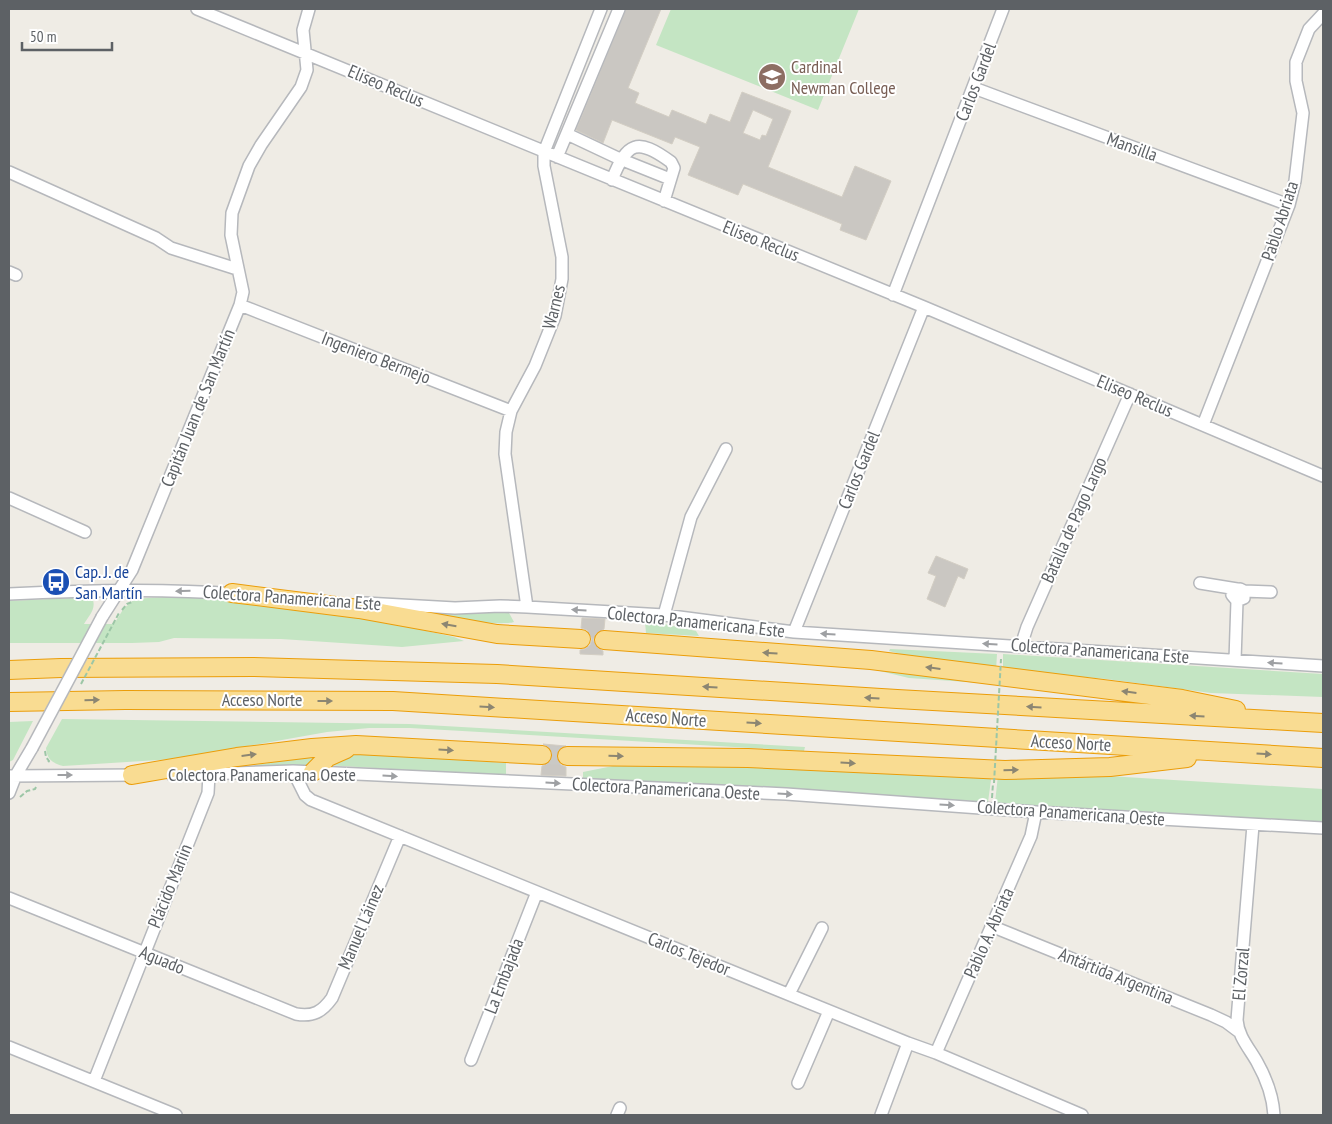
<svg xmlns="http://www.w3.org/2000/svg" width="1332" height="1124" viewBox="0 0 1332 1124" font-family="'PT Sans Narrow',sans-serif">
	<rect width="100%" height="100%" fill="#efece5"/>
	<!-- green -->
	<path fill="#c4e5c3" d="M671 9H859L818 110 656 45Z
		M182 596 255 603 410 624 413 628 454 637 464 641 402 647 281 639 174 638 159 642 132 643H9V601L72 598 93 600C96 610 88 617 84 624H114L124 608 132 602 131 599Z
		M502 609 508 611 514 622C504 626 445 619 429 618V614H455Z
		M645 622 664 624 696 631 699 636 646 633Z
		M890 649 997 654 996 671 920 659 889 651Z
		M1003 654 1323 674V697L1211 693 1106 679 1003 670Z
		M859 666 1042 687 909 678Z
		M62 719 409 724 805 747 804 751 410 728H369L327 732 175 759 63 766C52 763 47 759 46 748Z
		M33 721 13 760 9 762V722Z
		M367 753 506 763V776L326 765 341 755Z
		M320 756 309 767 256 768 254 765Z
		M687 763 992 773 988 802 736 786 583 780V772L623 764Z
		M998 775H1092L1323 789V822L995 803Z"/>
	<!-- building -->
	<path fill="#cac7c2" stroke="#d3cec4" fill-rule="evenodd" d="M626 9H661L628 88 639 93 635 103 669 117 672 110 706 124 710 114 730 122 742 92 791 111 768 167 842 197 855 166 891 181 866 240 840 230 842 224 743 184 738 195 688 175 700 147 675 137 672 144 612 120 603 143 576 130ZM753 110 773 119 766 136 762 135 760 140 743 133Z
		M936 556 968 569 964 579 958 576 945 607 927 599 936 576 928 573Z
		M582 618 605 619 604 629 596 634 593 640 598 648 603 651V655L580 654V650L585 649 590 645 592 639 587 630 581 628Z
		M543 744 566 746 558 750 556 756 561 765 566 767V776L541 775 542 766 547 764 553 756 551 750Z"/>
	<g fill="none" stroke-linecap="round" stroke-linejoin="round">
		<!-- highway-tunnel -->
		<path stroke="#cac9c5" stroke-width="18" stroke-dasharray="18 9" stroke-linecap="butt" d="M542 755 567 756"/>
		<defs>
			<path id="minor" d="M197 9 924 307 1323 476
				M974 88 1289 205
				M567 134 620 159 670 179
				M557 157 619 9
				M9 172 156 238 171 248 237 269
				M612 180C627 142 637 137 671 162L674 168 664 201
				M9 272 16 275
				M893 295 1003 9
				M240 305 511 411
				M1203 425 1289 205 1295 181 1303 113 1296 81V62L1309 29 1323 14
				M9 498 85 532
				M1200 583 1237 589
				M1244 591 1271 592
				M9 594C85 590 161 588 237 594
				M365 603 455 608 500 606 527 607 664 615 794 632 1323 666
				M527 607 505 454 506 432 511 411 535 366 555 316 562 279V257L544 166V152L601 9
				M664 615 691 517 726 449
				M102 617 132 570 240 305 243 292 231 235 232 213 249 166 261 145 301 87 307 70 303 30 309 9
				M794 632 924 307
				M1021 646 1027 627 1130 394
				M1235 660 1237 601 1232 595 1234 592 1240 589 1244 591V598L1237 601
				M293 771 305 795 311 800 908 1043 936 1053 1082 1115
				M172 775 293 771 786 794 1036 812 1323 828
				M9 776 138 775
				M9 793 16 775 32 748
				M1253 825 1237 1020C1238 1036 1249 1048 1257 1062 1266 1078 1273 1097 1274 1115
				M9 898 296 1014C313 1017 322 1012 332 998L400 836
				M991 926 1211 1015 1226 1022 1238 1031
				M789 994 822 928
				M9 1047 176 1115
				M936 1053 1031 836 1036 812
				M471 1060 537 892
				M94 1081 208 793 209 774
				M798 1083 829 1011
				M617 1115 620 1108
				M881 1115 908 1043"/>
			<path id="highway" d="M232 593 359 609 497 634 581 639
				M604 640 871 660 1182 699 1236 710
				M9 670 61 668 253 667 497 674 897 699 1323 723
				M9 702 125 700 393 701 1323 758
				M567 756 748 758 1005 770 1110 767 1187 758
				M313 772 328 757 346 749
				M132 775 237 757 312 748 356 745 542 755"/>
		</defs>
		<!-- minor casing -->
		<use href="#minor" stroke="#b6b8bc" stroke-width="14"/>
		<!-- highway casing -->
		<use href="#highway" stroke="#eb9d09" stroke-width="20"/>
		<!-- path -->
		<path stroke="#9cc6a6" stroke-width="2" stroke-dasharray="5 2.5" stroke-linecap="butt" d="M122 610 127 604 132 602
			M45 751 46 757 49 761 47 764
			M20 797 27 791 35 789 36 787
			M992 798 993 783"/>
		<!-- minor -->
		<use href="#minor" stroke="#fff" stroke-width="11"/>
		<!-- highway -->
		<use href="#highway" stroke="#f9dc92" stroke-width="18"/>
		<defs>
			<path id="minor-bridge" d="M32 748 102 617"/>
		</defs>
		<!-- minor-bridge casing -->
		<use href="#minor-bridge" stroke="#b6b8bc" stroke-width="14" stroke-linecap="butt"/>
		<!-- path-bridge -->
		<path stroke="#9cc6a6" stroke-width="2" stroke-dasharray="5 2.5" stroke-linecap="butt" d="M81 684 119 613
			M994 783 1001 659"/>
		<!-- minor-bridge -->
		<use href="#minor-bridge" stroke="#fff" stroke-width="11"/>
	</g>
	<!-- one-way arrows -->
	<defs><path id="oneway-solid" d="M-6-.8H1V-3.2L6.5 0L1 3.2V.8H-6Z" transform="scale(1.25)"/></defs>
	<g fill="#9ea0a3">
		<use href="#oneway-solid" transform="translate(183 591) rotate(179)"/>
		<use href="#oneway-solid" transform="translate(579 610) rotate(-177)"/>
		<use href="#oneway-solid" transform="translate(828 634) rotate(-177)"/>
		<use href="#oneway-solid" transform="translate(990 644) rotate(-177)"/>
		<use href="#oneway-solid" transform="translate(1275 663) rotate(-176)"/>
		<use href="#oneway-solid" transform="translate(65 775)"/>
		<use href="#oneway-solid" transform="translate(390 776) rotate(3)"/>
		<use href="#oneway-solid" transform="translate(553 783) rotate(3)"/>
		<use href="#oneway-solid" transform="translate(785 794) rotate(3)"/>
		<use href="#oneway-solid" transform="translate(947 805) rotate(4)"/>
	</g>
	<g fill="#8c8672">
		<use href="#oneway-solid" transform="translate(449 625) rotate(-170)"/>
		<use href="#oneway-solid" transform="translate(770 653) rotate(-176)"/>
		<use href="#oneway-solid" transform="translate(933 668) rotate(-173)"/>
		<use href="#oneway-solid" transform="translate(710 687) rotate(-176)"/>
		<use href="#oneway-solid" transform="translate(1129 692) rotate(-173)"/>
		<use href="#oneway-solid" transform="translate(872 698) rotate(-176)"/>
		<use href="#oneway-solid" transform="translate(92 700) rotate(-1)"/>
		<use href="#oneway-solid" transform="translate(325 701)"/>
		<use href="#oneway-solid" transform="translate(487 707) rotate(3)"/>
		<use href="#oneway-solid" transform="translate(1034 707) rotate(-177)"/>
		<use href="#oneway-solid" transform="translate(1197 716) rotate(-177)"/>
		<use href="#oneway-solid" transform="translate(754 723) rotate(4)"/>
		<use href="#oneway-solid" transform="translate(446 750) rotate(3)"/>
		<use href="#oneway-solid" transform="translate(1264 754) rotate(4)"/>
		<use href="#oneway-solid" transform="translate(249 755) rotate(-7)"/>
		<use href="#oneway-solid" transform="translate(616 756) rotate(1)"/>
		<use href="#oneway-solid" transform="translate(848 763) rotate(3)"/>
		<use href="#oneway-solid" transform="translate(1011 770) rotate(-1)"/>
	</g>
	<!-- icons -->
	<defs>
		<symbol id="school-disc" viewBox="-11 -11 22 22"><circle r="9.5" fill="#8d6e63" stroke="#fff"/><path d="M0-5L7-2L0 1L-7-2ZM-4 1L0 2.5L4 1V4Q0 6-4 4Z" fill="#fff"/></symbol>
		<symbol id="bus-disc" viewBox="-11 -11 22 22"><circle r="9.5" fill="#1a4fb4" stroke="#fff"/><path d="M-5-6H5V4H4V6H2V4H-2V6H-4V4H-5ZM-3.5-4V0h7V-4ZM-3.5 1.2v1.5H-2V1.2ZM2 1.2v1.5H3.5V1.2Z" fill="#fff"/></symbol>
	</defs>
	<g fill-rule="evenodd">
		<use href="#school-disc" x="756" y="61" width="32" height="32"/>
		<use href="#bus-disc" x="40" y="566" width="32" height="32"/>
	</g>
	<g text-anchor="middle" stroke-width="4" stroke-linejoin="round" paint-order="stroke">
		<!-- education labels -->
		<g font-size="18" fill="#785e54" stroke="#fff" text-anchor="start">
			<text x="791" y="73">Cardinal<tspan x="791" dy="21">Newman College</tspan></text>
		</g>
		<!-- street labels -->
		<g font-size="18" fill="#5d6165" stroke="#fff">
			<text transform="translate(976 82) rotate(-69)" y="6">Carlos Gardel</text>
			<text transform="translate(386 86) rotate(23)" y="6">Eliseo Reclus</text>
			<text transform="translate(1132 147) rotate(20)" y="6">Mansilla</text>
			<text transform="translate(1280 221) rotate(-72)" y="6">Pablo Abriata</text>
			<text transform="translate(761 241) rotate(22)" y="6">Eliseo Reclus</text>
			<text transform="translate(554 307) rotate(-76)" y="6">Warnes</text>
			<text transform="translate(376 358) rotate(21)" y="6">Ingeniero Bermejo</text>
			<text transform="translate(1135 396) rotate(23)" y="6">Eliseo Reclus</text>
			<text transform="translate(198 408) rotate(-68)" y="6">Capitán Juan de San Martín</text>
			<text transform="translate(859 470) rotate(-68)" y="6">Carlos Gardel</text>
			<text transform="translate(1074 520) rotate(-66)" y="6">Batalla de Pago Largo</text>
			<text transform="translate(292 598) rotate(4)" y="6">Colectora Panamericana Este</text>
			<text transform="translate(696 622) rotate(6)" y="6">Colectora Panamericana Este</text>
			<text transform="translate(1100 651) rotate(4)" y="6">Colectora Panamericana Este</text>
			<text x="262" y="706">Acceso Norte</text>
			<text transform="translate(666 718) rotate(4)" y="6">Acceso Norte</text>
			<text transform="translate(1071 743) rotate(3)" y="6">Acceso Norte</text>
			<text x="262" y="781">Colectora Panamericana Oeste</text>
			<text transform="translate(666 789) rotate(3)" y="6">Colectora Panamericana Oeste</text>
			<text transform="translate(1071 813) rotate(4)" y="6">Colectora Panamericana Oeste</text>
			<text transform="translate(170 886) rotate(-68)" y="6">Plácido Maríin</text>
			<text transform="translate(361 927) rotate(-67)" y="6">Manuel Láinez</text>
			<text transform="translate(989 933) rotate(-66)" y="6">Pablo A. Abriata</text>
			<text transform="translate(689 954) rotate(22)" y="6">Carlos Tejedor</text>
			<text transform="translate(162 960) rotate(22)" y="6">Aguado</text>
			<text transform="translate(1241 974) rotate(-85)" y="6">El Zorzal</text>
			<text transform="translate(504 976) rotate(-69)" y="6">La Embajada</text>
			<text transform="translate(1116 976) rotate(22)" y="6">Antártida Argentina</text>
		</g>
		<!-- transit labels -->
		<g font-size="18" fill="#164399" stroke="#fff" text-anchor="start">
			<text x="75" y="578">Cap. J. de<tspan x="75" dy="21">San Martín</tspan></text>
		</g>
	</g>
	<!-- border -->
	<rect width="1332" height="1124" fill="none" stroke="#5d6165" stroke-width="20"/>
	<!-- scale -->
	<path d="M22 42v8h90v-8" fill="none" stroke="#5d6165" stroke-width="2.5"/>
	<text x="30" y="42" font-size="15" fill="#5d6165" stroke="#ffffff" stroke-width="4" paint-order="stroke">50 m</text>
</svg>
